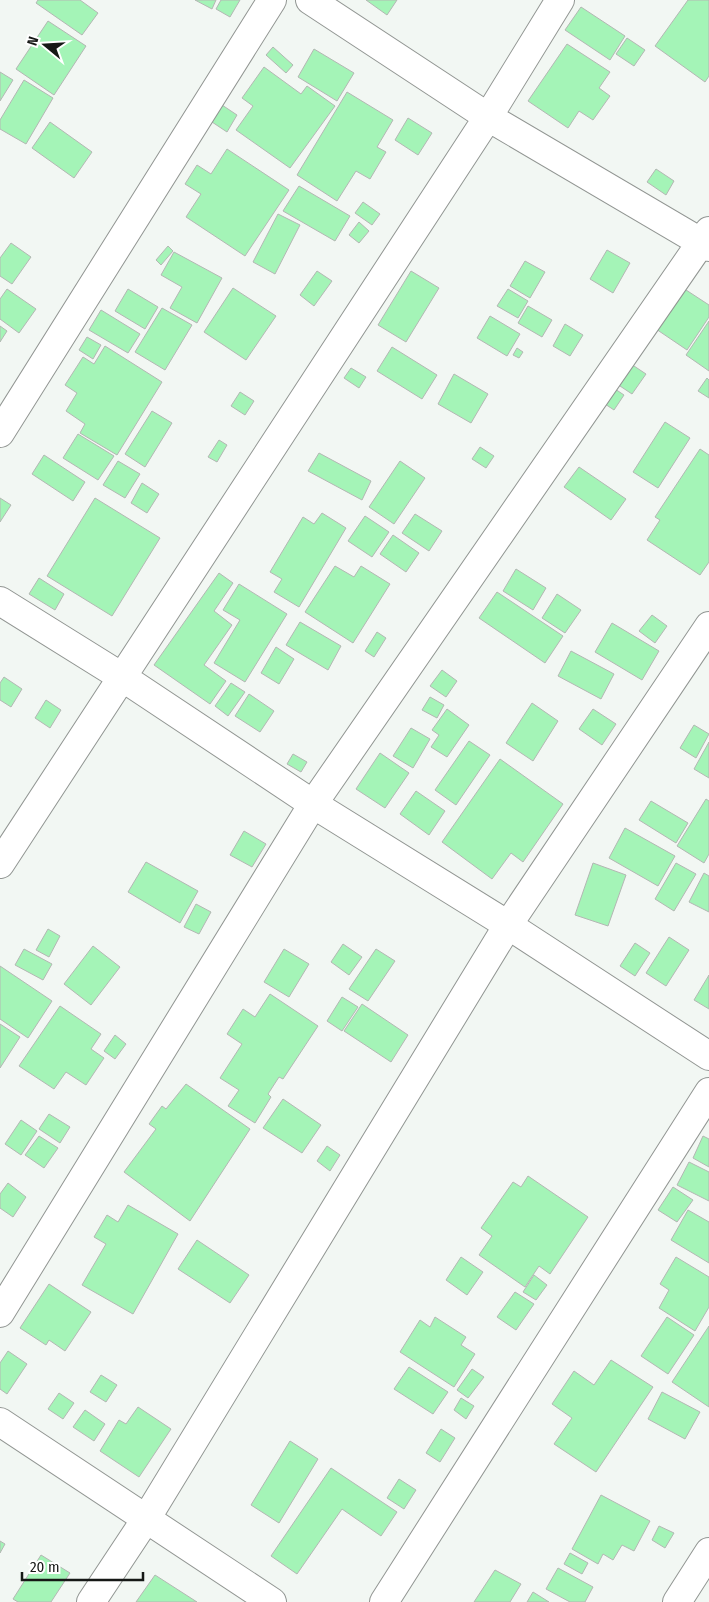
<svg xmlns="http://www.w3.org/2000/svg" width="709" height="1602" viewBox="0 0 709 1602" font-family="'Fira Sans Condensed',sans-serif">
	<rect width="100%" height="100%" fill="#f2f7f3"/>
	<!-- building -->
	<path fill="#a4f4b7" stroke="#b3b7b3" d="M38 0H80L98 13 82 35 36 3Z
		M195 0H216L212 9Z
		M221 0H240L230 17 216 9Z
		M366 0H397L387 15Z
		M688 0H709V76L705 82 655 46Z
		M581 7 625 36 610 60 565 30Z
		M48 21 86 46 54 95 16 69Z
		M627 38 645 50 634 66 616 54Z
		M567 44 610 72 599 88 610 96 593 120 579 111 568 128 528 101Z
		M273 47 293 65 286 73 266 55Z
		M314 49 354 73 337 101 298 77Z
		M264 67 301 94 307 86 335 106 290 168 236 130 253 106 242 98Z
		M0 72 13 80 0 101Z
		M24 80 53 98 26 144 0 129V120Z
		M347 92 393 120 377 147 386 152 370 179 356 171 337 201 297 175Z
		M222 105 237 115 227 132 212 122Z
		M408 118 432 133 418 155 395 140Z
		M50 122 92 152 74 178 32 148Z
		M227 149 289 190 245 256 186 217 201 194 185 184 197 165 211 174Z
		M656 169 674 181 666 195 647 182Z
		M299 186 350 216 335 241 283 211Z
		M363 202 380 214 372 225 355 213Z
		M278 214 300 225 275 274 253 262Z
		M359 222 369 231 359 243 349 235Z
		M11 243 31 257 12 284 0 276V258Z
		M168 246 173 251 161 265 156 260Z
		M607 250 630 263 613 293 590 279Z
		M174 252 222 278 197 323 170 308 182 287 161 275Z
		M525 261 545 272 530 298 510 286Z
		M317 271 332 281 314 306 300 295Z
		M411 271 439 288 406 342 378 325Z
		M233 288 276 316 246 360 204 332Z
		M683 288 709 305V317L687 350 656 329Z
		M7 289 36 309 19 333 0 319V299Z
		M128 289 158 307 145 329 115 311Z
		M508 289 528 301 518 318 497 306Z
		M528 306 552 320 542 337 518 323Z
		M162 308 192 325 165 370 135 352Z
		M101 310 140 334 128 353 89 330Z
		M490 316 520 334 507 356 477 338Z
		M709 321V371L686 355Z
		M565 324 583 335 570 356 553 346Z
		M0 326 7 331 0 342Z
		M87 337 101 345 93 359 79 350Z
		M105 346 162 382 117 455 80 433 85 424 66 411 77 393 65 385 83 357 94 364Z
		M392 347 437 375 422 399 377 371Z
		M517 348 523 352 519 358 513 355Z
		M631 364 646 374 632 394 617 384Z
		M351 368 366 377 359 388 344 378Z
		M454 374 488 394 471 423 438 404Z
		M707 378 709 380V398L698 391Z
		M615 389 624 395 614 410 605 404Z
		M240 392 254 401 245 415 231 406Z
		M152 411 172 423 145 467 125 454Z
		M665 422 690 438 658 488 633 472Z
		M78 434 114 456 98 480 63 458Z
		M219 440 227 445 217 462 208 457Z
		M480 447 494 456 486 468 472 459Z
		M700 449 709 455V562L700 575 647 540 660 520 655 517Z
		M319 453 371 481 362 500 308 471Z
		M44 455 85 482 73 501 32 474Z
		M118 461 140 474 125 498 103 485Z
		M400 461 425 478 394 524 369 507Z
		M579 467 626 499 611 520 564 487Z
		M142 483 159 494 147 513 131 503Z
		M0 498 11 505 0 522Z
		M95 498 160 538 112 616 47 576Z
		M322 513 346 528 299 607 274 592 282 579 270 572 303 517 314 524Z
		M415 514 442 531 429 551 402 533Z
		M365 516 389 532 372 557 348 541Z
		M393 535 419 553 406 572 380 554Z
		M335 566 354 577 361 566 390 584 353 643 305 612Z
		M516 569 546 588 533 610 503 591Z
		M219 573 233 583 214 611 232 625 204 665 226 681 210 704 154 665Z
		M39 578 64 594 55 610 29 594Z
		M239 584 287 614 245 682 214 663 240 620 223 610Z
		M497 592 563 636 545 663 479 618Z
		M557 594 581 610 565 633 542 618Z
		M652 615 667 626 655 643 639 631Z
		M300 622 341 646 328 670 286 645Z
		M612 623 659 651 642 680 595 652Z
		M377 632 386 638 374 657 365 651Z
		M276 647 294 659 279 684 261 673Z
		M571 651 614 674 601 699 558 676Z
		M442 670 457 681 446 697 430 686Z
		M4 677 22 689 11 707 0 700V683Z
		M231 683 245 692 228 716 215 706Z
		M249 694 274 711 260 732 235 716Z
		M430 697 444 705 437 718 422 710Z
		M46 700 61 710 50 728 35 718Z
		M532 703 558 721 533 761 506 743Z
		M447 709 469 725 447 757 431 747 439 735 432 730Z
		M593 709 616 724 602 745 579 729Z
		M694 725 709 734 696 758 680 748Z
		M411 728 430 739 413 768 393 756Z
		M469 741 490 755 456 805 435 790Z
		M709 742V778L694 769Z
		M380 753 409 773 385 808 356 789Z
		M293 754 307 762 301 772 287 764Z
		M500 759 563 804 523 862 511 853 492 879 442 842Z
		M416 791 445 811 429 835 400 814Z
		M706 799 709 801V854L704 863 677 846Z
		M651 801 688 823 676 843 639 820Z
		M625 828 675 856 658 886 609 858Z
		M244 831 266 844 252 867 230 855Z
		M146 862 198 891 180 923 128 892Z
		M593 863 626 875 608 926 575 915Z
		M676 863 696 874 674 911 655 899Z
		M704 873 709 876V912L689 902Z
		M196 904 211 912 199 934 184 927Z
		M48 929 60 936 49 957 36 950Z
		M669 937 689 950 666 986 646 973Z
		M635 943 650 953 635 976 620 966Z
		M343 944 362 957 349 975 331 962Z
		M93 946 120 967 91 1005 64 984Z
		M24 949 52 964 43 980 15 965Z
		M284 949 309 964 289 997 264 982Z
		M376 949 395 961 368 1001 349 989Z
		M0 966 52 1001 28 1038 0 1019Z
		M709 975V1009L694 1000Z
		M270 994 318 1026 283 1079 279 1077 268 1094 271 1097 255 1123 228 1106 239 1090 220 1078 242 1044 227 1034 243 1009 255 1017Z
		M342 997 358 1007 342 1031 327 1021Z
		M362 1004 408 1035 391 1062 344 1031Z
		M60 1006 101 1034 91 1049 104 1058 86 1085 66 1072 54 1089 19 1066Z
		M0 1024 20 1037 0 1068Z
		M115 1035 126 1044 115 1059 104 1051Z
		M186 1084 250 1129 190 1221 124 1172 156 1129 149 1124 162 1106 166 1109Z
		M283 1099 321 1125 302 1153 263 1128Z
		M49 1114 70 1127 60 1143 39 1129Z
		M21 1120 37 1131 21 1155 5 1144Z
		M39 1136 58 1148 44 1168 25 1155Z
		M703 1136 709 1139V1167L693 1158Z
		M327 1146 340 1155 330 1171 317 1161Z
		M689 1162 709 1172V1201L677 1185Z
		M528 1176 588 1217 550 1274 539 1266 525 1287 479 1255 492 1236 481 1228 513 1182 521 1187Z
		M8 1183 26 1197 13 1217 0 1208V1194Z
		M673 1187 693 1200 677 1222 658 1210Z
		M128 1205 178 1234 133 1314 82 1285 106 1244 94 1237 107 1215 118 1222Z
		M688 1210 709 1222V1263L671 1240Z
		M197 1240 249 1275 230 1303 178 1269Z
		M461 1257 483 1272 467 1295 446 1280Z
		M676 1257 709 1277V1307L695 1331 659 1308 669 1290 660 1284Z
		M534 1275 547 1285 536 1300 523 1292Z
		M49 1284 91 1312 65 1351 49 1340 46 1345 20 1328Z
		M515 1292 534 1304 516 1330 497 1317Z
		M435 1317 466 1337 461 1345 475 1354 454 1387 400 1352 420 1320 430 1327Z
		M667 1317 694 1335 668 1374 641 1356Z
		M709 1326V1407L672 1382Z
		M8 1351 27 1364 7 1394 0 1389V1363Z
		M611 1360 653 1387 596 1472 554 1444 572 1418 552 1404 574 1371 594 1385Z
		M409 1367 448 1392 433 1414 394 1389Z
		M472 1369 484 1377 468 1398 457 1390Z
		M101 1375 117 1385 106 1402 90 1392Z
		M662 1392 700 1412 685 1439 648 1419Z
		M59 1393 74 1403 63 1419 48 1409Z
		M461 1398 474 1406 466 1419 454 1410Z
		M138 1407 171 1429 139 1477 100 1451 119 1420 126 1424Z
		M85 1410 105 1424 94 1441 73 1427Z
		M441 1429 455 1438 440 1462 426 1453Z
		M290 1441 318 1459 279 1523 251 1505Z
		M331 1468 397 1512 381 1536 342 1509 297 1574 271 1556Z
		M399 1479 416 1490 404 1509 387 1498Z
		M601 1495 650 1521 634 1551 622 1545 613 1560 603 1554 598 1564 572 1549Z
		M659 1526 674 1533 665 1548 652 1540Z
		M0 1541 5 1544 0 1553Z
		M570 1553 588 1563 582 1574 564 1564Z
		M41 1555 70 1573 51 1602H18L13 1599Z
		M558 1568 593 1587 585 1602H570L546 1589Z
		M495 1570 521 1584 510 1602H474Z
		M155 1575 197 1602H136Z
		M533 1592 549 1602H527Z"/>
	<g fill="none" stroke-linecap="round" stroke-linejoin="round">
		<defs>
			<path id="minor" d="M310 0 488 117 709 247
				M0 433 272 0
				M0 601 122 677 313 804 508 925 709 1056
				M0 864 488 117 560 0
				M0 1313 313 804 709 231
				M0 1422 272 1602
				M91 1602 146 1519 508 925 709 626
				M384 1602 709 1092
				M677 1602 709 1552"/>
		</defs>
		<!-- minor casing -->
		<use href="#minor" stroke="#929693" stroke-width="30"/>
		<!-- minor -->
		<use href="#minor" stroke="#fff" stroke-width="28"/>
	</g>
	<!-- north arrow -->
	<g transform="translate(45 45) rotate(288)" stroke="#ffffff" stroke-width="4" paint-order="stroke">
	<path d="M0-4L9 19L0 12L-9 19Z" fill="#161816"/>
	<text y="-8" font-size="14" font-weight="bold" text-anchor="middle" fill="#161816">N</text>
	</g>
	<!-- scale -->
	<path d="M22 1572v8h121v-8" fill="none" stroke="#161816" stroke-width="2.5"/>
	<text x="30" y="1572" font-size="15" fill="#161816" stroke="#ffffff" stroke-width="4" paint-order="stroke">20 m</text>
</svg>
